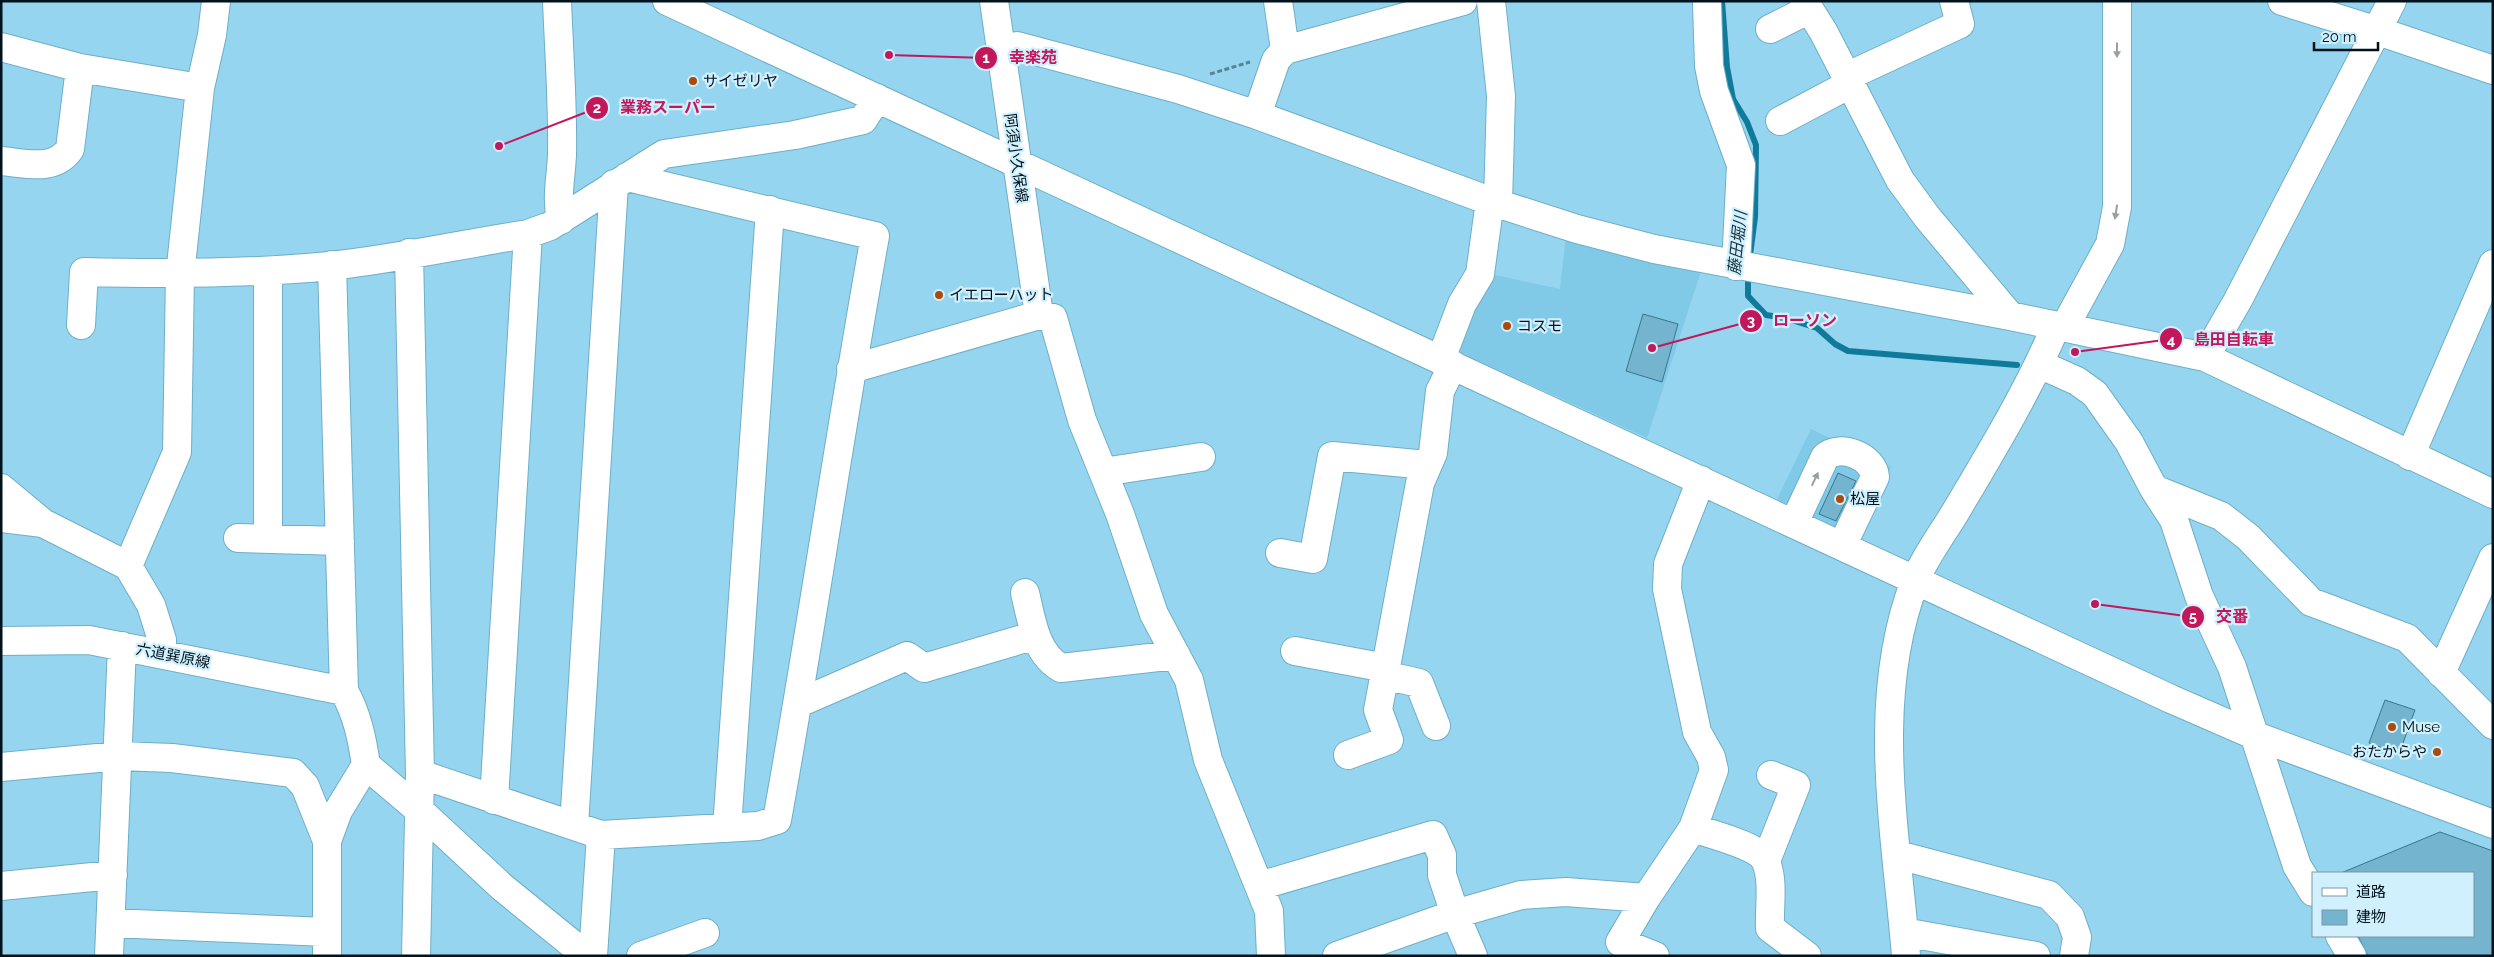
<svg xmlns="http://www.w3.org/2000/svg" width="2494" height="957" viewBox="0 0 2494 957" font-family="Raleway,'Noto Sans JP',sans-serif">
	<rect width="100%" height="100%" fill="#95d5ef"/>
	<!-- built -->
	<path fill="#80c9e7" d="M1566 236 1702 268 1647 438 1451 348 1486 273 1560 289Z
		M1811 429 1891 467 1857 537 1777 499Z"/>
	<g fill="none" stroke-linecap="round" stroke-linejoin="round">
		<!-- stream -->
		<path stroke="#107a9b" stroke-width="6" d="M1722 1 1727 67 1733 99 1747 122 1756 145 1755 217 1750 255
			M1748 272V296L1766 315 1785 318 1817 328 1835 344 1848 351 2017 365"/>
	</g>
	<!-- building -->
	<path fill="#75b4ce" stroke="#37768e" d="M1643 314 1678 324 1662 382 1626 371Z
		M1838 473 1856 481 1836 521 1819 514Z
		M2385 700 2415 710 2399 754 2369 743Z
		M2440 832 2493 851V956H2368L2358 936H2473V873H2341Z"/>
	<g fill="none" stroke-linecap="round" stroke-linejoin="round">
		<defs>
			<path id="minor" d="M557 1C559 52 563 104 562 155 561 178 556 197 561 220
				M667 1 2171 699 2256 736 2493 824
				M994 1 1039 315
				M1278 1 1285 50
				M1491 1 1501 96 1498 203
				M1804 1 1823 31 1900 180 1927 217 2010 316
				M2282 1 2378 31 2493 70
				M1707 4 1709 66 1714 91 1741 165 1736 266
				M1770 29 1808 10
				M1017 46 1178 89 1257 115 1490 201 1577 229 1654 249 2010 316 2205 357 2493 494
				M1 47 80 68 200 88
				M1846 77 1960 24 1954 1
				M1257 115 1276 60 1285 50 1463 1
				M1780 121 1850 84
				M1 161C26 163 54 172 70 149L80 68
				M409 253 420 774 416 956
				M332 265 344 691C357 714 362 738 366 765L419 810 502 887 587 956
				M81 325 84 272C166 274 248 274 330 266 396 259 462 244 528 234L550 226 664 154 795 135 863 120 877 98
				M2064 328 2110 244 2117 207V1
				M2205 357 2238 300 2392 1
				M1441 359 1462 304 1480 274 1490 201
				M2039 364 2077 381 2095 394 2129 442 2154 489 2221 516 2248 537 2311 602 2407 638 2493 725
				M851 369 1039 315 1053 318 1082 420 1120 514 1154 614 1189 680 1208 760 1269 911 1271 956
				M2410 456 2493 264
				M1103 472 1201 457
				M1701 480 1668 564 1667 589 1697 732 1711 757 1714 770 1693 828C1710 834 1760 846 1766 862 1774 881 1769 908 1770 928L1807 956
				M1 488 43 523
				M2154 489 2174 520 2199 596 2232 667 2297 866 2313 892
				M1 518 43 523 128 566 151 605 162 640V654
				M1794 523 1825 457C1840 443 1874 457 1875 477L1842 546
				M238 538 340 541
				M268 539V271
				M1280 553 1313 559 1332 456 1427 465
				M128 566 177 452 180 275 200 88 212 35 216 1
				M1025 593C1032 621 1035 653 1061 668L1176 655
				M1 641 89 640 344 691
				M1295 651 1386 668
				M2441 673 2493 558
				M1384 675 1419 683 1436 726
				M799 703 907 656 924 668 1036 635
				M1348 755 1389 740 1378 710 1420 483 1433 453 1440 391 1453 365
				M1 767 119 756 172 758 293 773 305 786 327 841V956
				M420 774 601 835 758 826 777 820C812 626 840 430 875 236L627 177
				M494 800 528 234
				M574 826 614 184
				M727 828 770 210
				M327 841 338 811 366 765
				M1898 855 2049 895 2070 917 2077 937 2074 956
				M1766 861 1796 785 1771 775
				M1 886 113 875
				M1259 886 1433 835 1442 855V875L1455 914 1473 956
				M111 923 327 932
				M1904 932 2036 956
				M2340 936 2352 956
				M109 956 122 646
				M593 956 601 835
				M641 956 705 933
				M1337 956 1455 914 1521 895 1566 892 1646 898
				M1655 956 1620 942 1646 898 1693 828
				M1906 956C1896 832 1869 700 1915 581 1925 556 1946 529 1959 506 1994 447 2029 389 2056 326"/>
		</defs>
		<!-- minor casing -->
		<use href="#minor" stroke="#6faec7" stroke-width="30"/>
		<!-- path -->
		<path stroke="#578397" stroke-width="3" stroke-dasharray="5 2.5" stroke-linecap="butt" d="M1210 74 1250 62"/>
		<!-- minor -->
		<use href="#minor" stroke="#fff" stroke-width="28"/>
	</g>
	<!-- one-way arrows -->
	<defs><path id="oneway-solid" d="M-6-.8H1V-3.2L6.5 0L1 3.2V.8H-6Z" transform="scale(1.25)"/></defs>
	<g fill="#99a0a4">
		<use href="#oneway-solid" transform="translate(2117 50) rotate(90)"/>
		<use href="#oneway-solid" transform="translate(2116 212) rotate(99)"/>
		<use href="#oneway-solid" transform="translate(1815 479) rotate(-65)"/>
	</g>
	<!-- markers -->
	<g fill="#ac4a0c" stroke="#d1f0fe" stroke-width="2">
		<circle cx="693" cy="81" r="5"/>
		<circle cx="939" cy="295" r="5"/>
		<circle cx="1507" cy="326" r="5"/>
		<circle cx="1840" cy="499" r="5"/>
		<circle cx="2392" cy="727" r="5"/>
		<circle cx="2437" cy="752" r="5"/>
	</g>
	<g text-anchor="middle" stroke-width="4.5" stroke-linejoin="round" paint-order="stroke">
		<!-- poi labels -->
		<g font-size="15" fill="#00121c" stroke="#d1f0fe" text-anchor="start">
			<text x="703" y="86">サイゼリヤ</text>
			<text x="949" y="300">イエローハット</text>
			<text x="1517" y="331">コスモ</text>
			<text x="1850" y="504">松屋</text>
			<text x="2402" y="732">Muse</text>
			<text x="2427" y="757" text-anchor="end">おたからや</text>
		</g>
		<!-- street labels -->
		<g font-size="15" fill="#00121c" stroke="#d1f0fe">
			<text transform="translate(1016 158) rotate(82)" y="5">阿須小久保線</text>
			<text transform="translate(173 656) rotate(11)" y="5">六道巽原線</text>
		</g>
		<!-- water labels -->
		<g font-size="16" font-style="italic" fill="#152f39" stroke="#d1f0fe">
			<text transform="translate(1737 243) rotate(-84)" y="6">藤田堀川</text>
		</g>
	</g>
	<!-- callouts -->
	<path fill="none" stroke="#c2185b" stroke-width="2" d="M889 55L986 58M499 146L597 108M1652 348L1751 321M2075 352L2171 339M2095 604L2193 617"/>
	<g fill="#c2185b" stroke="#d1f0fe" stroke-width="2">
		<circle cx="889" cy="55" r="5"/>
		<circle cx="499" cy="146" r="5"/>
		<circle cx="1652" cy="348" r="5"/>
		<circle cx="2075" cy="352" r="5"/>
		<circle cx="2095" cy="604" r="5"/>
		<circle cx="986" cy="58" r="12"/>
		<circle cx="597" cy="108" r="12"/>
		<circle cx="1751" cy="321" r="12"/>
		<circle cx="2171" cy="339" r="12"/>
		<circle cx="2193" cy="617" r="12"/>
	</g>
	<g font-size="15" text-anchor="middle" font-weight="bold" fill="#fff">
		<text x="986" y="63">1</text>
		<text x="597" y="113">2</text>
		<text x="1751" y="326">3</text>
		<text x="2171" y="345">4</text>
		<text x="2193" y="622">5</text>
	</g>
	<g font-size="16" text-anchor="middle" font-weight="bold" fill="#c2185b" stroke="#d1f0fe" stroke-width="4.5" stroke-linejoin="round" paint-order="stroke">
		<text x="1033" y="63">幸楽苑</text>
		<text x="668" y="113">業務スーパー</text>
		<text x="1805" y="326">ローソン</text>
		<text x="2234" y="345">島田自転車</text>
		<text x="2232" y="622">交番</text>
	</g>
	<!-- border -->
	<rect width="2494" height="957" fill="none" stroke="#00121c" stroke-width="5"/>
	<!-- legend -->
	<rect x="2312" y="872" width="162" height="65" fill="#d1f0fe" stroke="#7d97a4"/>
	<rect x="2322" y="888" width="25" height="8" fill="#ffffff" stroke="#7d97a4"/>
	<text x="2356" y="897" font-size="15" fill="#00121c">道路</text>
	<rect x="2322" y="910" width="25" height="15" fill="#75b4ce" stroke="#7d97a4"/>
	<text x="2356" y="922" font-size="15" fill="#00121c">建物</text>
	<!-- scale -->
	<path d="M2314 42v8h64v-8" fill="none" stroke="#00121c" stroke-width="2.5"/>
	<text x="2322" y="42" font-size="15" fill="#00121c" stroke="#d1f0fe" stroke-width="4" paint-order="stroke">20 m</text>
</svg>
